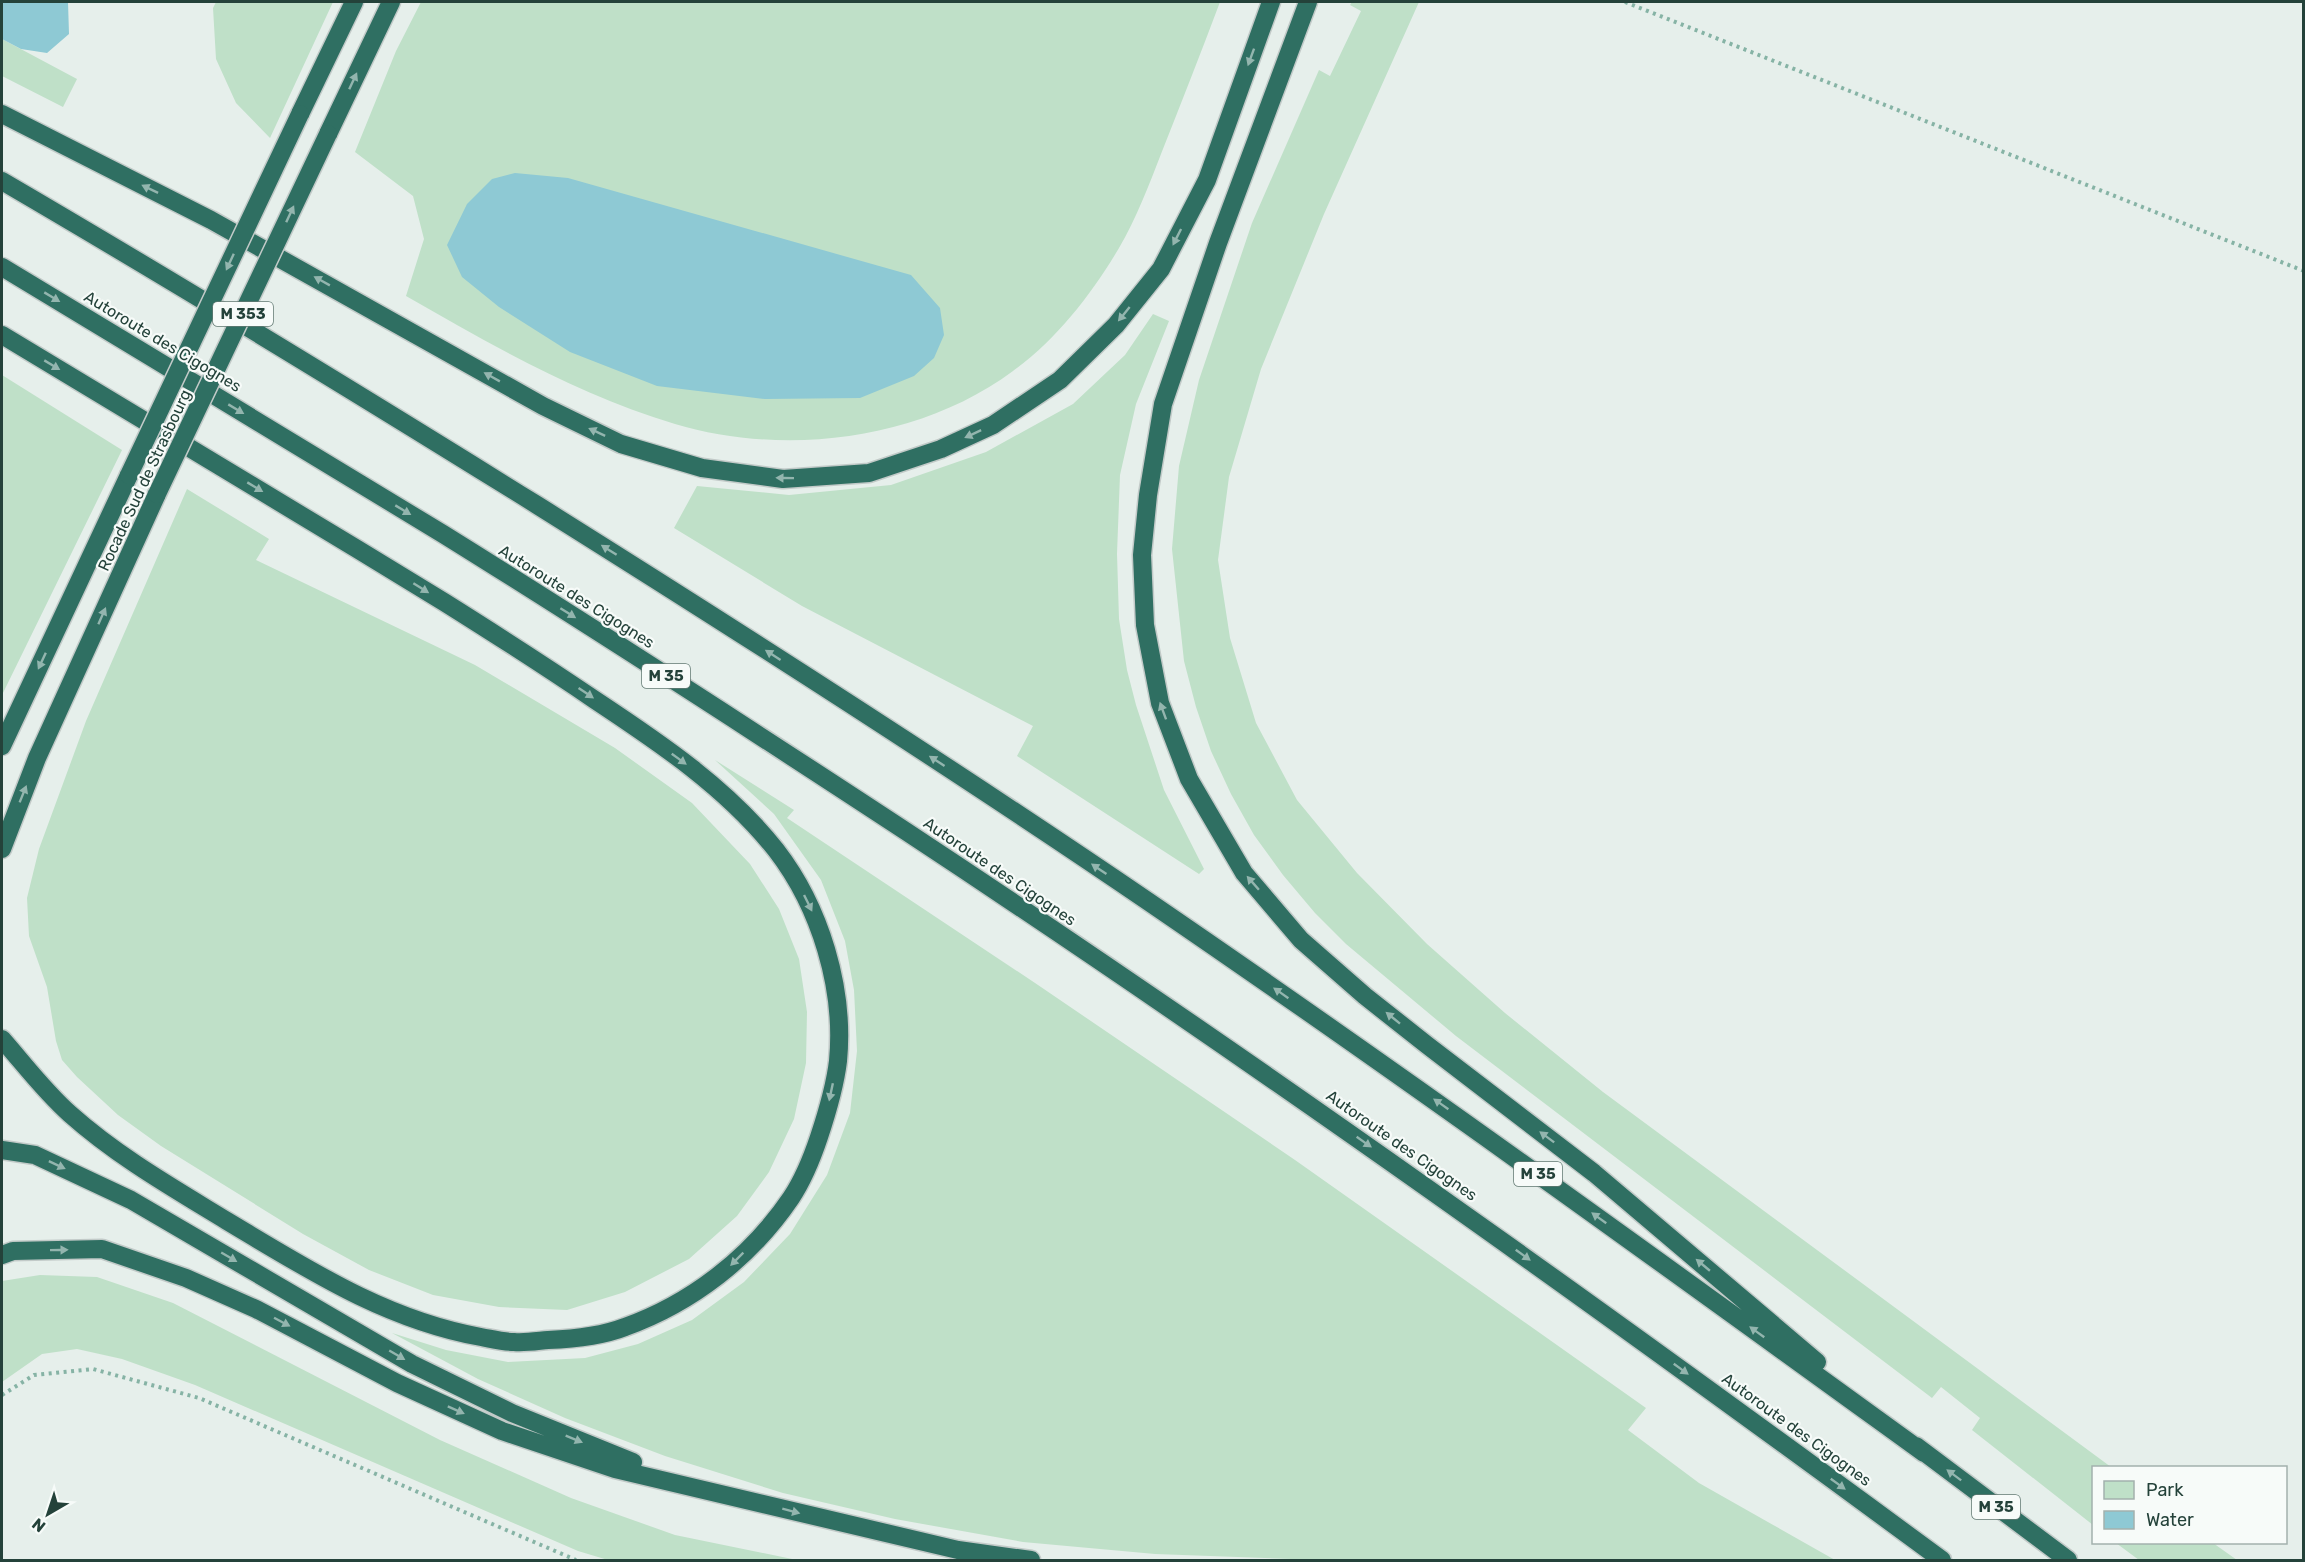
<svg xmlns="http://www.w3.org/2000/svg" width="2305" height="1562" viewBox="0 0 2305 1562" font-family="Rubik,sans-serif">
	<rect width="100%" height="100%" fill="#e6efeb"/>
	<!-- green -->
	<path fill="#bfe0c8" d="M216 2H333L270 138 236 103 216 59 213 8Z
		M421 2H1220C1201 53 1181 103 1161 154 1149 185 1136 219 1119 248 1091 295 1057 339 1013 371 920 440 786 457 675 424 579 395 493 346 406 296L424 239 413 196 355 152 396 51Z
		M1352 2H1419L1324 214 1261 369 1229 477 1218 560 1230 638 1256 723 1297 800 1357 873 1427 944 1505 1013 1603 1092 2111 1467 2094 1468 2093 1525 1972 1430 1980 1418 1941 1387 1932 1398 1456 1036 1346 944 1315 913 1283 875 1254 835 1231 794 1211 751 1196 707 1184 661 1172 549 1179 466 1199 380 1252 223 1319 70 1330 76 1361 11 1350 5Z
		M2 39 77 79 63 107 2 76Z
		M1153 314 1169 321 1136 404 1120 475 1117 554 1119 619 1127 670 1136 705 1164 790 1204 869 1199 874 1017 756 1033 726 802 606 674 528 697 486 789 495 891 485 986 452 1073 404 1125 355Z
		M2 375 122 450 2 695Z
		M187 489 269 539 256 560 475 665 615 748 692 803 750 864 779 909 799 959 807 1012 806 1063 794 1119 769 1172 737 1216 689 1259 625 1292 567 1310 499 1307 433 1295 369 1270 303 1234 161 1146 118 1115 77 1077 62 1060 56 1041 47 987 29 936 27 898 39 849 86 721Z
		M715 760 794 810 787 818 1038 985 1295 1160 1646 1408 1628 1430 1699 1483 1835 1560H1320L1155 1554 1023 1542 895 1519 783 1493 665 1456 565 1418 478 1379 392 1333 446 1350 508 1362 585 1358 638 1344 692 1320 744 1282 790 1234 827 1175 850 1113 857 1051 854 990 845 941 821 880 774 814Z
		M40 1275 97 1277 173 1303 440 1440 571 1498 675 1535 797 1560H608L578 1551 195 1385 122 1359 77 1349 42 1354 2 1382V1281Z
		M2116 1543H2213L2237 1560H2139Z"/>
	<!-- water -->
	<path fill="#8ec9d4" d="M2 2H68L69 34 47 53 21 49 2 39Z
		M515 173 568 178 911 275 940 308 944 335 934 358 914 376 860 398 765 399 657 386 570 352 499 307 462 277 447 245 467 204 492 179Z"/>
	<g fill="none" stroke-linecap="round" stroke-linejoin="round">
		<defs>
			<path id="highway" d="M1308 2 1218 243 1163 404 1148 495 1142 555 1145 625 1160 703 1189 779 1244 873 1301 940 1365 996 1427 1045 1594 1173 1817 1362
				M2 114 211 220 543 406 621 444 702 468 783 479 869 473 941 449 993 425 1060 380 1116 325 1161 269 1207 180 1271 2
				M300 114 354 2
				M328 134 391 2
				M2 181C182 286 360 395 537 505 743 634 948 765 1149 902 1411 1081 1667 1267 1924 1453
				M2 267C149 356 296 444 443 534 599 631 753 731 907 832 1259 1064 1602 1310 1942 1560
				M2 335C149 423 297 512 444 602 495 634 545 666 595 700 660 743 727 788 776 850 820 907 845 988 838 1061 835 1086 827 1113 819 1137 812 1158 803 1180 791 1198 751 1257 692 1303 625 1327 602 1336 573 1339 548 1340 537 1341 525 1343 514 1342 503 1342 492 1339 481 1337 386 1320 309 1270 227 1221 173 1188 117 1156 70 1114 45 1092 24 1064 2 1039
				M2 746 129 475
				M2 849 37 758 157 494
				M2 1150 35 1155 131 1200 412 1364 512 1413 633 1462
				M2 1255 13 1251 102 1249 186 1278 256 1309 397 1383 502 1431 615 1469 958 1550 1031 1560
				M1916 1446 2068 1560"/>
		</defs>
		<!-- highway casing -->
		<use href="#highway" stroke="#c2cac8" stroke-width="21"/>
		<!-- path -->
		<path stroke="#86b3a5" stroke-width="4" stroke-dasharray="3 4.5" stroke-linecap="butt" d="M1625 2 2304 271
			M2 1395 34 1375 93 1369 199 1398 576 1560"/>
		<!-- highway -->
		<use href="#highway" stroke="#2f6f62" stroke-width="18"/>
		<defs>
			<path id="highway-bridge" d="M129 475 300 114
				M157 494 328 134"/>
		</defs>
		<!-- highway-bridge casing -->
		<use href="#highway-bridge" stroke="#c2cac8" stroke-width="21" stroke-linecap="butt"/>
		<!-- highway-bridge -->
		<use href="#highway-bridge" stroke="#2f6f62" stroke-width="18"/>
	</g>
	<!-- one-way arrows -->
	<defs><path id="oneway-solid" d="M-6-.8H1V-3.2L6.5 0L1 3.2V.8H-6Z" transform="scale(1.5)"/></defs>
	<g fill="#93b5ae">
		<use href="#oneway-solid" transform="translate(1251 57) rotate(110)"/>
		<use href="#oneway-solid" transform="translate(353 81) rotate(-65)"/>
		<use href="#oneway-solid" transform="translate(150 189) rotate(-154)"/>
		<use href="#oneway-solid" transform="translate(290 214) rotate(-65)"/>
		<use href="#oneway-solid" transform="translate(1177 237) rotate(117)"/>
		<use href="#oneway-solid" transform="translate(230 262) rotate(115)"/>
		<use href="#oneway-solid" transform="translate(322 281) rotate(-151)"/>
		<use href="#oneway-solid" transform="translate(52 297) rotate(31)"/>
		<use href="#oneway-solid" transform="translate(1124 314) rotate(129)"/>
		<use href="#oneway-solid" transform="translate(52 365) rotate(31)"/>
		<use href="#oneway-solid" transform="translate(492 377) rotate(-151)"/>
		<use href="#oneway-solid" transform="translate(236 409) rotate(31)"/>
		<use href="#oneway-solid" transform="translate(597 432) rotate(-155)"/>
		<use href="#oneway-solid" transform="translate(973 434) rotate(155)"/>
		<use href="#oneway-solid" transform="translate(785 478) rotate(-179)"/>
		<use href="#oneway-solid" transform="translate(255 487) rotate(31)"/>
		<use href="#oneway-solid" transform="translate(403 510) rotate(31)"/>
		<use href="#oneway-solid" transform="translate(609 550) rotate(-148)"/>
		<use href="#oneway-solid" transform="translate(421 588) rotate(32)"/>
		<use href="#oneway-solid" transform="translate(568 613) rotate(32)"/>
		<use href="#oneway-solid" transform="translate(102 616) rotate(-66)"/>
		<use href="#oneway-solid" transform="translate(773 655) rotate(-147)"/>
		<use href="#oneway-solid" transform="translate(42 661) rotate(115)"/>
		<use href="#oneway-solid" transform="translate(586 693) rotate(34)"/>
		<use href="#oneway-solid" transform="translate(1163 711) rotate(-110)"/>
		<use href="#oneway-solid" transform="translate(679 759) rotate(36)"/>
		<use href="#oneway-solid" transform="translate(937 761) rotate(-147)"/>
		<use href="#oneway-solid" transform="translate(23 794) rotate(-68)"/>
		<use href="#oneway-solid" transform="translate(1099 869) rotate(-146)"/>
		<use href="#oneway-solid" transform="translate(1253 883) rotate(-131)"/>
		<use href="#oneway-solid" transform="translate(808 903) rotate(64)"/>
		<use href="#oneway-solid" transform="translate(1281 993) rotate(-145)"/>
		<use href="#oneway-solid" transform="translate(1393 1018) rotate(-141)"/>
		<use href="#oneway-solid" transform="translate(831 1092) rotate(102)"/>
		<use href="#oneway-solid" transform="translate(1441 1104) rotate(-145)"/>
		<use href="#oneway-solid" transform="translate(1547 1137) rotate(-143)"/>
		<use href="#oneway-solid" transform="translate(1364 1142) rotate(35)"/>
		<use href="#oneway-solid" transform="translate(57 1165) rotate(25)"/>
		<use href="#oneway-solid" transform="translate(1599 1218) rotate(-144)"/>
		<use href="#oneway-solid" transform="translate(59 1250) rotate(-1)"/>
		<use href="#oneway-solid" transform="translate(1523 1255) rotate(36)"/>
		<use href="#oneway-solid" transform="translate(229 1257) rotate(30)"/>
		<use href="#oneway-solid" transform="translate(737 1259) rotate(135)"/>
		<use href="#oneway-solid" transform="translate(1703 1265) rotate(-140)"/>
		<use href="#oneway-solid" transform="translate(282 1322) rotate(28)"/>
		<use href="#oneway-solid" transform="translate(1757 1332) rotate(-144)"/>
		<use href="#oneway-solid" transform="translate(397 1355) rotate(30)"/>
		<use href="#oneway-solid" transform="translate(1681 1369) rotate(36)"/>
		<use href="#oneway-solid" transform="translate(456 1410) rotate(24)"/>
		<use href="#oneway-solid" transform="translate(574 1439) rotate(22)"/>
		<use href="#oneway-solid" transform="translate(1954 1475) rotate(-143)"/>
		<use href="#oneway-solid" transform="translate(1838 1484) rotate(36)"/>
		<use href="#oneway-solid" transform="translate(791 1511) rotate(15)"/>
	</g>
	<g text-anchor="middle" stroke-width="4.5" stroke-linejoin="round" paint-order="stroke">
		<!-- shield labels -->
		<g fill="#f7fbf9" stroke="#637a73" stroke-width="1.5">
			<rect x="213" y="302" width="60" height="24" rx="4.5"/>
			<rect x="642" y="664" width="48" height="24" rx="4.5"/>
			<rect x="1514" y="1162" width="48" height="24" rx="4.5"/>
			<rect x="1972" y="1495" width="48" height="24" rx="4.5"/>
		</g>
		<g font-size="15" font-weight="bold" fill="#24423a">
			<text x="243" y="319">M 353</text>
			<text x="666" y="681">M 35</text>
			<text x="1538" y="1179">M 35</text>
			<text x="1996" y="1512">M 35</text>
		</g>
		<!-- street labels -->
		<g font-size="16" fill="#24423a" stroke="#f7fbf9">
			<text transform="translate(163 341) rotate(31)" y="6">Autoroute des Cigognes</text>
			<text transform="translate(144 480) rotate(-65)" y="6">Rocade Sud de Strasbourg</text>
			<text transform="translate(577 596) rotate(32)" y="6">Autoroute des Cigognes</text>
			<text transform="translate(1000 871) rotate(34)" y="6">Autoroute des Cigognes</text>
			<text transform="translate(1402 1145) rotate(35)" y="6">Autoroute des Cigognes</text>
			<text transform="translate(1797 1429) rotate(36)" y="6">Autoroute des Cigognes</text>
		</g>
	</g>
	<!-- border -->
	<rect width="2305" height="1562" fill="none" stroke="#24423a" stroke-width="6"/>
	<!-- legend -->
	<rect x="2092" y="1466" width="195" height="78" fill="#f7fbf9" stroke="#a3b1ad" stroke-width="1.5"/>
	<rect x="2104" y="1481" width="30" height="18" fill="#bfe0c8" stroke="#a3b1ad" stroke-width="1.5"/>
	<text x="2146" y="1496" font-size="18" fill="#24423a">Park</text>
	<rect x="2104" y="1511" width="30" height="18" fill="#8ec9d4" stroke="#a3b1ad" stroke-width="1.5"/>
	<text x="2146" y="1526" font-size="18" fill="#24423a">Water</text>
	<!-- north arrow -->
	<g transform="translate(48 1514) rotate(219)" stroke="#f7fbf9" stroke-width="4.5" paint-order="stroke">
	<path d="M0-4.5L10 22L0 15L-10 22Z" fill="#24423a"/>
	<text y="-9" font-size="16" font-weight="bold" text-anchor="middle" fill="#24423a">N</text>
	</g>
</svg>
